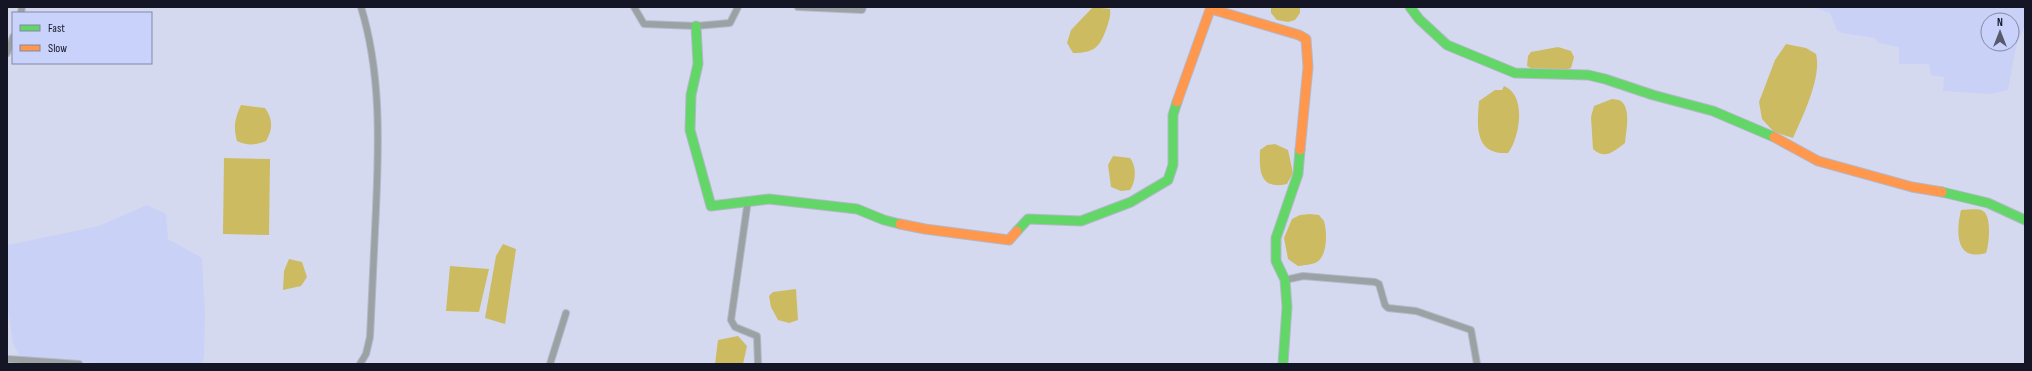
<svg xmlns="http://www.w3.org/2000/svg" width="2032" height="371" viewBox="0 0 2032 371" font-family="'Sofia Sans Condensed',sans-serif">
	<rect width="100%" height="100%" fill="#d4d9f0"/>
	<!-- built -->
	<path fill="#cad1f6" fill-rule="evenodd" d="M1813 7H2025V25L2016 47 2008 90 1990 94 1943 91 1944 77 1931 75 1929 64H1899V47L1878 43 1875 38 1842 33 1837 30 1830 13ZM1988 20H2012V44H1988Z
		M147 205 166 214 168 239 202 258 205 314 204 357 202 364H109L21 358 13 344 7 300 8 245 99 226Z"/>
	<!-- water -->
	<path fill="#cdbb61" d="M1093 7 1110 9C1111 16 1109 20 1107 27 1100 47 1095 53 1073 53L1067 43 1071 30Z
		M1271 7H1300V13L1295 20 1288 22 1277 20 1271 13Z
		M1786 44 1806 48 1816 54C1822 77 1803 116 1793 138L1774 132 1762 119 1759 102 1775 60Z
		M1558 47 1571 51 1574 57 1571 68 1565 70 1531 68 1527 66 1528 56 1531 52Z
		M1504 86C1527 95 1520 137 1508 153 1474 155 1477 126 1479 101L1495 90H1502Z
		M1612 99 1619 100C1632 106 1626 131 1625 143 1613 152 1605 160 1593 149L1591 117 1594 106Z
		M241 105 265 108C273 119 273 129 266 141 256 145 247 146 237 141 233 127 235 118 241 105Z
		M1275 144 1288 150 1293 173 1287 184C1260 190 1259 172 1260 150L1267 145Z
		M1113 156 1130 158C1137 166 1136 182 1130 190L1121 191 1111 187 1108 165Z
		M224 158 270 159 269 235 223 234Z
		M1961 210C1968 210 1978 208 1983 211 1992 216 1989 245 1986 253 1955 262 1956 231 1961 210Z
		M1310 214 1319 215 1324 221C1327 231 1328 255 1317 262 1312 265 1304 265 1298 266L1288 259 1284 238 1292 219 1300 215Z
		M503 244 516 249 505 324 485 318 496 256Z
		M289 259 302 262 307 277 301 286 283 290 284 271Z
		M450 266 489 269 479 312 446 311Z
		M796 289 798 320 789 323 778 320 771 307 769 296 773 292Z
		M738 336 747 346 743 364H715L718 340Z"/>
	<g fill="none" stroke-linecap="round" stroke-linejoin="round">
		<defs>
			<path id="street" d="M634 7 644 24 696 26 730 23 738 7
				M798 7 862 10 863 7
				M21 13 22 7
				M7 53 13 37
				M748 200 731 320 735 327 757 336 758 364
				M1285 280 1303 276 1375 282 1379 284 1385 305 1388 308 1416 311 1471 330 1477 364
				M7 359 79 364
				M360 364 366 354 370 337C372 295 374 252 376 209 379 142 381 72 361 7
				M550 364 566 313"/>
			<path id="fast" d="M1410 7 1419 19 1447 45 1515 73 1588 75 1605 79 1653 95 1713 111 1774 137
				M696 26 698 64 691 95 690 130 711 206 769 199 857 209 884 220 900 224
				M1942 192 1988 203 2025 220
				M1017 231 1028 219 1081 221 1131 202 1168 180 1173 165V115L1177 102
				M1283 364 1287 307 1285 280 1276 261V238L1298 174 1300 150"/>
			<path id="slow" d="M1211 9 1299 35 1306 39 1308 67 1300 150
				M1177 102 1211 7
				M1774 137 1818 161 1912 187 1942 192
				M900 224 925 229 1009 240 1017 231"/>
		</defs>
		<!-- street casing -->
		<use href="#street" stroke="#b4b8c9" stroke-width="8"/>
		<!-- fast casing -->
		<use href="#fast" stroke="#b4b8c9" stroke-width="11"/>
		<!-- slow casing -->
		<use href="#slow" stroke="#b4b8c9" stroke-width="11"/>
		<!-- street -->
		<use href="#street" stroke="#9ca1a4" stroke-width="6"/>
		<!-- fast -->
		<use href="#fast" stroke="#63d668" stroke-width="9"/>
		<!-- slow -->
		<use href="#slow" stroke="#ff974d" stroke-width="9"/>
	</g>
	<!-- border -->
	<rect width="2032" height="371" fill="none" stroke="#141625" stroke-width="16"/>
	<!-- legend -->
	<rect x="12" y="12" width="140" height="52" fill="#c9d2fb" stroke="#8187a5"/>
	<rect x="20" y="25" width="20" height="6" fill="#63d668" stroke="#8187a5"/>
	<text x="48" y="32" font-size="12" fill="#141625">Fast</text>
	<rect x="20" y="45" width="20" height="6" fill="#ff974d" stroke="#8187a5"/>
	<text x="48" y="52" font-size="12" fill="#141625">Slow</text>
	<!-- north arrow -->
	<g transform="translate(2000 32)"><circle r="19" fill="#c9d2fb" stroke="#8187a5"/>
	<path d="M0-3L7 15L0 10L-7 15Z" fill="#575a6c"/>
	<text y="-6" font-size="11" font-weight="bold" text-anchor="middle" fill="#141625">N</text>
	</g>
</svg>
